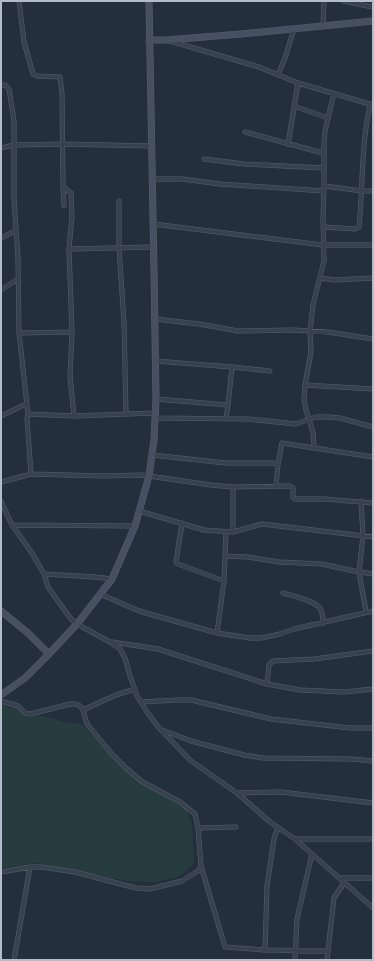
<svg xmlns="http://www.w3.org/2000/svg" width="374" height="961" viewBox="0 0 374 961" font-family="'PT Sans',sans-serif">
	<rect width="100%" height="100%" fill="#242f3e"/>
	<!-- green -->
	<path fill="#263c3f" d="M1 702 9 708H17L27 717 43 716 65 722 81 724 137 781 167 796 187 810 192 825 194 860 192 866 177 877 156 882 126 881 37 863 1 868Z"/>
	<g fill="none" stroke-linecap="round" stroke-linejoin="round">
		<defs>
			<path id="street" d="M19 1 24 42 33 74 37 76 60 77 62 94 63 187 71 193 72 216 69 249 72 332 19 333
				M343 1 373 7
				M323 26 324 1
				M170 41 259 67 298 83 373 105
				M278 75 285 58 294 29
				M1 85H5L9 89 14 121V199L18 259 19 333 28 414 27 419 31 474
				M334 93 325 131 324 144V186L323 218 324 261 313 305 310 332 311 352 305 385 304 399 306 410 313 432 314 448 373 457
				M294 106 328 118
				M245 132 323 153
				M288 144 298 83
				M1 148 14 145 63 144 152 146
				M204 159 244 164 324 168
				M152 179H182L220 184 324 191
				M324 186 362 191H373
				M63 187 64 206
				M119 201V248L124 322 126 414
				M153 224 323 245H373
				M323 227 355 229 359 227C363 186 361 145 370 105
				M1 238 15 231
				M69 249 154 247
				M320 278 335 280 373 278
				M1 290 18 279
				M155 319 199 324 238 331 293 330 328 332 373 339
				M72 332 70 376 74 416
				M155 361 232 367 228 405 156 399
				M232 367 270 371
				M305 385 373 389
				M28 414 74 416 155 413
				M1 416 26 404
				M155 418 248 419 296 424 316 417H328L340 418 373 427
				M226 419 228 405
				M152 455 226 463H273L278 464 282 443 314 448
				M1 482 31 474 104 476 142 475 211 485 233 487 290 486 293 488V497L295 499H324L373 503
				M276 486 278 464
				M1 501 12 525 135 526
				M361 501 363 536 359 572 366 612
				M139 511 204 530 233 532V487
				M182 523 176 562 178 564 224 581
				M12 525 32 553 44 574 48 587 71 619 77 624 110 642 120 649 125 658 130 676 137 696 147 712 160 729 191 761 237 793 270 822 295 839 373 908
				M233 532 262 524 373 537
				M225 556 248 557 279 562 322 564 359 572 373 574
				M44 574 95 577 112 579
				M283 593C293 596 317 601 321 610 323 614 323 619 323 623
				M100 594 139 611 217 633 250 638H261L280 634 294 629 373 611
				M217 633 224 581 226 532
				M112 642 158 649 267 684 300 690 344 692 373 689
				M267 684 269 665 273 661 314 659 373 651
				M1 701 18 706 25 713 31 714 70 704H76L80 706 83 710 87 724 112 754 126 768 141 781 180 802 195 814 198 828 201 866 198 871 182 881 150 889 136 888 75 872 41 867H30L1 872
				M141 702 178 700H191L271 719 350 728H373
				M83 710 116 695 135 689
				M162 730 191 741 244 755 263 758 351 759 373 761
				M237 793 281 792 373 803
				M198 828 236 827
				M296 839H373
				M201 866 225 947 265 950 328 951 334 898 344 883
				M339 878H373
				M265 950 267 886 274 839 278 827
				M14 960 30 867
				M295 960 297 919 312 854
				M327 960 328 951"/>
			<path id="secondary" d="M149 40H167L241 34 373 21
				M1 611 28 633 49 654
				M1 695 25 678 49 654 77 624 112 579 135 526 149 476 154 440 156 399 154 271 149 1"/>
		</defs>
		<!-- street casing -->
		<use href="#street" stroke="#565f6c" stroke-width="5"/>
		<!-- secondary casing -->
		<use href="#secondary" stroke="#565f6c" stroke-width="7"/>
		<!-- street -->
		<use href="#street" stroke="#38414e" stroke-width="4"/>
		<!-- secondary -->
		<use href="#secondary" stroke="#465061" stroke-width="6"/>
	</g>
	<!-- border -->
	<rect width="374" height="961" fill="none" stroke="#b4bcc9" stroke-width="4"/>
</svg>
